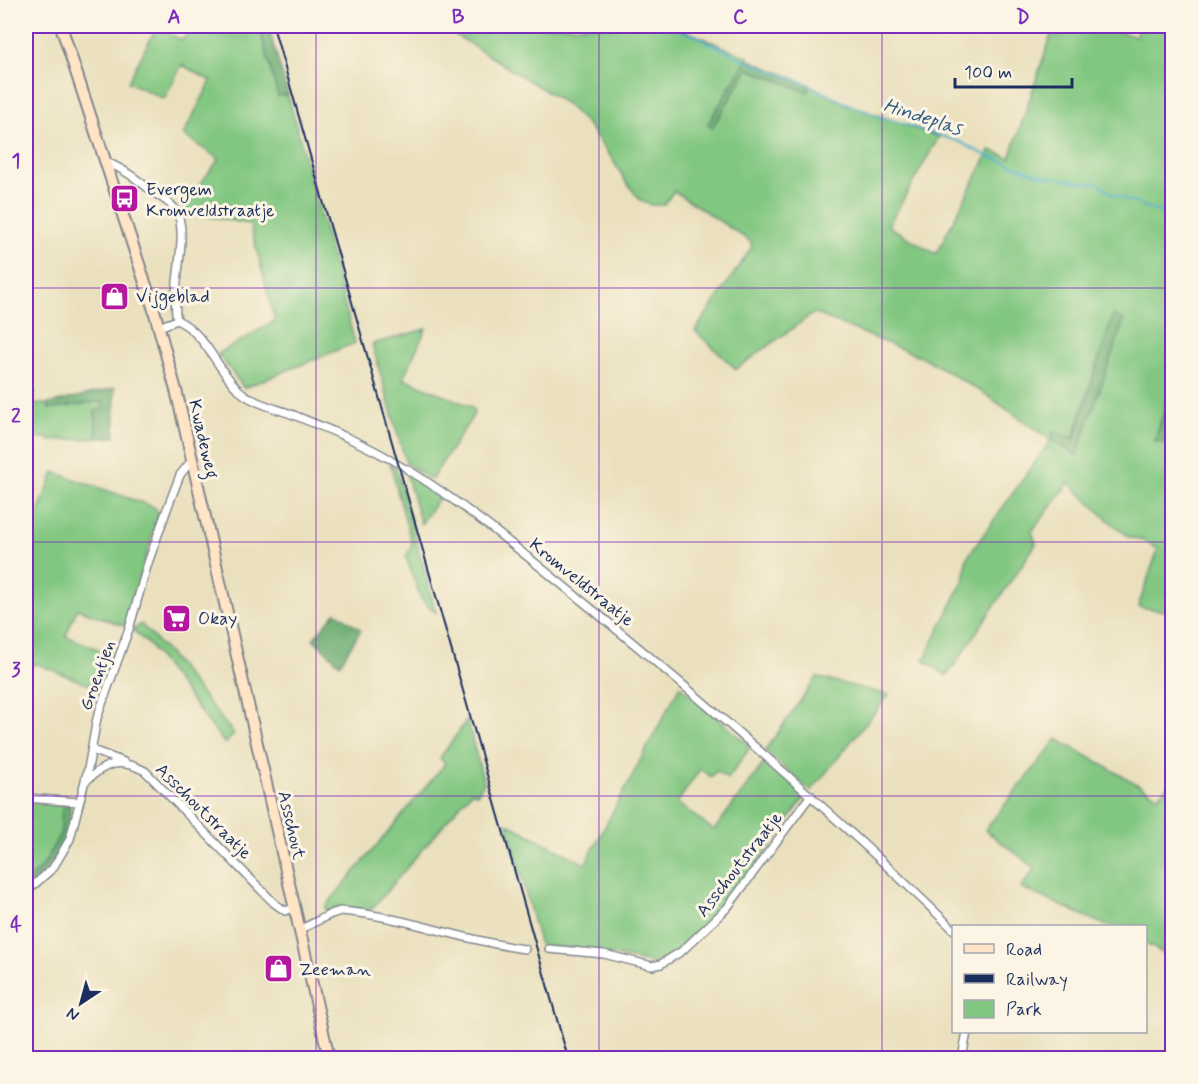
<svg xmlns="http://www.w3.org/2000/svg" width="1198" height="1084" viewBox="0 0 1198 1084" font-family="Mynerve,sans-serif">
	<rect width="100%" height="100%" fill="#fcf5e5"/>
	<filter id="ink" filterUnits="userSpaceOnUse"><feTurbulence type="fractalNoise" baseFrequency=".0167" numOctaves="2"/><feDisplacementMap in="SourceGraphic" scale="12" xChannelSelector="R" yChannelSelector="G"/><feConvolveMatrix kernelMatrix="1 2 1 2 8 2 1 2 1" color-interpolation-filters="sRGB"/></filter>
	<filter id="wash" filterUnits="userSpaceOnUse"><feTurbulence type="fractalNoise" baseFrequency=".008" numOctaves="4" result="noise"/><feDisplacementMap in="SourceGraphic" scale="24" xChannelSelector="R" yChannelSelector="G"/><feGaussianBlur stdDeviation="1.35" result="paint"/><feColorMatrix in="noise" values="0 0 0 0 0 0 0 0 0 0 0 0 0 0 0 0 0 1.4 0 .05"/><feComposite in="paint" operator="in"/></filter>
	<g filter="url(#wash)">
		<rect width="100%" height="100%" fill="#eae0bd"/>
		<!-- green -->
		<path fill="#82c781" stroke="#4e7b70" stroke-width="1.5" fill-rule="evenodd" d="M192 26H259L278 96 288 95 355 343 244 388 218 354 275 321 250 224 191 213 183 207 219 159 183 135 211 81 182 65 164 99 128 82 156 28 183 40Z
			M441 26H675L748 57 708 124 712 127 748 69 807 91 810 85 846 104 939 137 888 226 936 254 990 150 1010 158 1054 26H1097L1135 36 1139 26H1172V385L1155 441 1172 444V612L1138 607 1158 549 1144 541 1129 537 1109 521 1069 483 1032 531 1036 544 947 676 924 660 965 577 966 559 1051 440 985 394 928 360 814 313 736 369 695 331 752 247 750 241 674 191 664 205H651L640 200 626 182 611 157 587 124 565 103ZM1113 316H1114L1076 455 1052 440 1053 432 1073 438Z
			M426 329 403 378 470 406 474 411 473 416 431 480 406 463 372 344Z
			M26 389 35 391 33 404H48L49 409 102 401 103 410 95 411 97 438 50 441 49 438 26 439Z
			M390 464 396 467 436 613 421 599 406 557 412 545Z
			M54 472 154 507 159 513 125 626 77 609 66 636 115 656 103 690 34 663 26 681V545L35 529 32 528Z
			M406 473 441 495 421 524Z
			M141 624 170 655 234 734 225 744 149 645 133 630Z
			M817 677 889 695 811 791 765 751Z
			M680 686 749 745V749L728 779 716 771 711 777 700 769 677 803 714 830 767 759 806 794 805 797C777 835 697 959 651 963L576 948 540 946 507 823 585 864Z
			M467 720 484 783 477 794 472 791 371 910 336 908 327 911 325 907 445 764 440 758Z
			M1057 739 1158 796 1172 781V958L1146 944V926H1107L1021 888 1035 868 985 830Z
			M26 802 62 805 61 832 44 864 28 881 26 880Z"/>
		<!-- forest -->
		<path fill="#69ac6f" stroke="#426e66" stroke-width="1.5" d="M259 26H268L288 95 278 96Z
			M747 59 810 85 808 92 748 69 712 128 708 124Z
			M1113 315 1124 320 1077 455 1052 440 1053 432 1074 438Z
			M1172 385V444L1155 441Z
			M115 388V437L97 438 95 411 103 410 102 401 49 409 48 404Z
			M336 612 361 630 340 664 313 639Z
			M62 805H70C72 841 51 867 26 890V883L44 864 61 832Z"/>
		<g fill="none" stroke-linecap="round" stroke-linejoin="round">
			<!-- stream -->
			<path stroke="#4aadc9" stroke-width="2" d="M668 26 694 35 742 59 807 84 843 102 879 116 960 142 985 155 1040 175 1088 183H1098L1114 195 1172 217"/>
		</g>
	</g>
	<g filter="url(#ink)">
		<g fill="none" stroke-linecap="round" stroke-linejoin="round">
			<defs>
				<path id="pedestrian" d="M388 458 407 469"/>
				<path id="minor" d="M106 162C124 169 138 180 153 192 160 197 170 202 175 209 191 230 170 290 177 320
					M159 327 177 320C207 334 217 371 241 392 255 404 279 409 296 416 328 429 358 441 388 458
					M407 469C475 511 536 564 598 614 721 715 840 819 954 930
					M92 750 124 762
					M85 782C106 762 120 758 145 771L274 903 285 911 294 908
					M26 798 78 802
					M26 892 53 868 70 839 88 769 97 718 129 629 148 563 167 509 180 475 192 460
					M299 929C314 925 325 914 341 911 404 916 462 941 525 949
					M549 949 604 954 652 966 661 964 682 951 727 908 811 795
					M962 1058 967 1032"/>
				<path id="secondary" d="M61 26 154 310 177 394 329 1058"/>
			</defs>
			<!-- pedestrian casing -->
			<use href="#pedestrian" stroke="#82888e" stroke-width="8"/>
			<!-- minor casing -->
			<use href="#minor" stroke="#82888e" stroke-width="10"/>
			<!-- secondary casing -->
			<use href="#secondary" stroke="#82888e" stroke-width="14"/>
			<!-- pedestrian -->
			<use href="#pedestrian" stroke="#fff" stroke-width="5"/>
			<!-- minor -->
			<use href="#minor" stroke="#fff" stroke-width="7"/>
			<!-- secondary -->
			<use href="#secondary" stroke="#ffe4c6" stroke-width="10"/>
			<!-- rail -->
			<path stroke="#1b2f5e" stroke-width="2" d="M273 26 568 1058"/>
		</g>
	</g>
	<!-- grid -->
	<path fill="none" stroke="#7b2cbf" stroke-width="1.5" stroke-opacity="0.55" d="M316 26V1058M599 26V1058M882 26V1058M26 288H1172M26 542H1172M26 796H1172"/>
	<!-- icons -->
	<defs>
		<symbol id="bus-square" viewBox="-11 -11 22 22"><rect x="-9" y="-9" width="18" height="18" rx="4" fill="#b5179e" stroke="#fcf5e5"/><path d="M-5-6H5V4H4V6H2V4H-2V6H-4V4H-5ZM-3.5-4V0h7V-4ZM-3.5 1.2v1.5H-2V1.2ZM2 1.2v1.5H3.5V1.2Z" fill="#fff"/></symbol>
		<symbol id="shop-square" viewBox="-11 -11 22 22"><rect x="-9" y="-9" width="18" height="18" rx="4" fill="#b5179e" stroke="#fcf5e5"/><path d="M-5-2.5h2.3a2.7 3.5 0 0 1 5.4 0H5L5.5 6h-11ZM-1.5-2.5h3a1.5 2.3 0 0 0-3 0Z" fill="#fff"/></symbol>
		<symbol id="supermarket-square" viewBox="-11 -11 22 22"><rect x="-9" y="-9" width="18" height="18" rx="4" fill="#b5179e" stroke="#fcf5e5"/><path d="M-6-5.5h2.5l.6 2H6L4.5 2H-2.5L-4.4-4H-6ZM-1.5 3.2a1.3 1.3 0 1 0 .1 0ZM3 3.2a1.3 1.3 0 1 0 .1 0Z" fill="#fff"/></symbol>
	</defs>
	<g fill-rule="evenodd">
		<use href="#bus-square" x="108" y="182" width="33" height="33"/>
		<use href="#shop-square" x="98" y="280" width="33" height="33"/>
		<use href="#supermarket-square" x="160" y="602" width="33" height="33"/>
		<use href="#shop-square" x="262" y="952" width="33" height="33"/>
	</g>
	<g text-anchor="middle" stroke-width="6" stroke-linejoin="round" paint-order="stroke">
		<!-- poi labels -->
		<g font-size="18" fill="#1b2f5e" stroke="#fcf5e5" text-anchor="start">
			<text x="146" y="195">Evergem<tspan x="146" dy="21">Kromveldstraatje</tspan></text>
			<text x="136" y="302">Vijgeblad</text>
			<text x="198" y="624">Okay</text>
			<text x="299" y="975">Zeeman</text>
		</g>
		<!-- street labels -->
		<g font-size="18" fill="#1b2f5e" stroke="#fcf5e5">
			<text transform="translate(204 439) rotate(77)" y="6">Kwadeweg</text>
			<text transform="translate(582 582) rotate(39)" y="6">Kromveldstraatje</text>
			<text transform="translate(97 675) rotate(-70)" y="6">Groentjen</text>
			<text transform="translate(204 811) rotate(45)" y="6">Asschoutstraatje</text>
			<text transform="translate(292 825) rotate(77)" y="6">Asschout</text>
			<text transform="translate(739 864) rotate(-52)" y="6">Asschoutstraatje</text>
		</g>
		<!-- water labels -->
		<g font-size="20" font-style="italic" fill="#2b5b83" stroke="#fcf5e5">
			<text transform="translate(923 116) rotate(18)" y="7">Hindeplas</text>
		</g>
	</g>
	<!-- margin -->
	<rect width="1198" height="1084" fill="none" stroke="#fcf5e5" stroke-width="66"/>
	<!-- legend -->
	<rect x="952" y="925" width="195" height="108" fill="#fcf5e5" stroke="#a2a6af" stroke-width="1.5"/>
	<rect x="964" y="944" width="30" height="9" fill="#ffe4c6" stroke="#a2a6af" stroke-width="1.5"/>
	<text x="1006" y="955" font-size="18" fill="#1b2f5e">Road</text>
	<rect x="964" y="974" width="30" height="9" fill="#1b2f5e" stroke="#a2a6af" stroke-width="1.5"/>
	<text x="1006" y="985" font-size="18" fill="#1b2f5e">Railway</text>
	<rect x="964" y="1000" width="30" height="18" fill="#82c781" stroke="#a2a6af" stroke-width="1.5"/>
	<text x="1006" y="1015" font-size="18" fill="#1b2f5e">Park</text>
	<!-- north arrow -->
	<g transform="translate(81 1003) rotate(216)" stroke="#fcf5e5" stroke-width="4.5" paint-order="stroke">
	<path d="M0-4.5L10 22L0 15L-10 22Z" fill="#1b2f5e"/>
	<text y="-9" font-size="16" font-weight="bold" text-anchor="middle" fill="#1b2f5e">N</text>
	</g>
	<!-- scale -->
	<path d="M955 78v9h117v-9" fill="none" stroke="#1b2f5e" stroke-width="3"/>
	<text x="964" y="78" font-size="18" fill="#1b2f5e" stroke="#fcf5e5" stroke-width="4.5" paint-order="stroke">100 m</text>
	<rect x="33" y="33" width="1132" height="1018" fill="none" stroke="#7b2cbf" stroke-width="2"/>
	<g font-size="20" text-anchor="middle" font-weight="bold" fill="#7b2cbf">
		<text x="174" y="23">A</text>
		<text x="458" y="23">B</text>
		<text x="740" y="23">C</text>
		<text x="1023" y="23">D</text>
		<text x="16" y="167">1</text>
		<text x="16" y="422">2</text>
		<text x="16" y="676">3</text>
		<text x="16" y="931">4</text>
	</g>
</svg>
